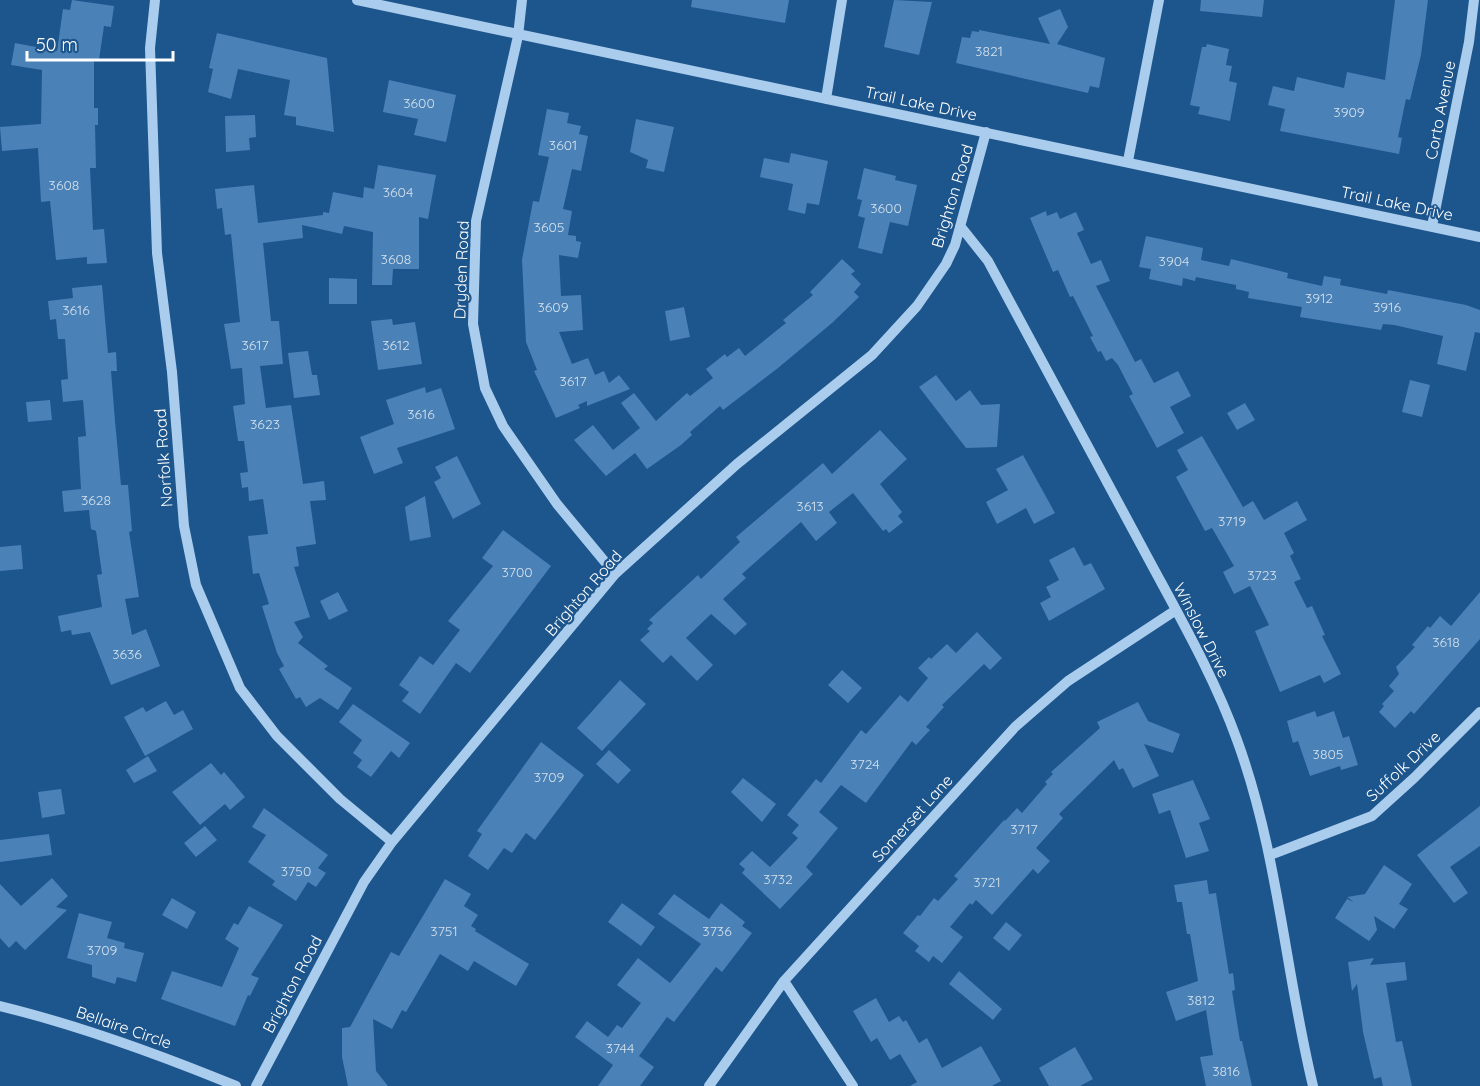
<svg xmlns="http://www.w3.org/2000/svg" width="1480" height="1086" viewBox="0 0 1480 1086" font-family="Quicksand,sans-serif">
	<rect width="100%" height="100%" fill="#1d558d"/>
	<!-- building -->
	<path fill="#4a81b7" d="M72 0 114 6 111 27 104 26 99 60 94 59V108H98V125H95L96 168H90L93 230 104 229 107 263 87 264V257L56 260 50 201 41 202 38 148 2 151 0 127 41 124 42 70 11 65 15 43 57 51 63 9 70 10Z
		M692 0H789L785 23 691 7Z
		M894 0 932 2 919 55 884 47Z
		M1201 0H1264L1262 17 1200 11Z
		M1395 0H1428L1421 55 1410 100 1406 99 1398 137 1402 138 1399 154 1280 131 1285 109 1268 105 1273 86 1294 91 1297 77 1344 88 1347 72 1385 80Z
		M1060 9 1068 27 1057 44 1105 58 1099 88 1090 86 1088 93 956 63 962 37 970 38 972 31 979 32V30L1050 44 1038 18Z
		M217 33 327 58 334 132 296 125V117L284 115 290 80 238 69 231 99 208 92 213 69 209 68Z
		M1207 44 1229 49 1226 65 1232 66 1229 81 1237 83 1230 121 1198 114 1200 107 1190 105 1202 47H1206Z
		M389 80 456 95 446 142 414 135 418 119 383 112Z
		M547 109 569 113 567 123 581 126 579 134 588 136 581 171 572 169 563 209 572 211 568 235 576 236V241L581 242 578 258 559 255 561 296 581 295 583 330 559 332 572 364 588 358 595 375 604 371 609 383 619 375 630 389 587 406V401L578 405 580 408 556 418 534 371 537 370 526 342 522 260 533 201 539 202 549 157 538 155Z
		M255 115 256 137 249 138 250 150 226 152 225 116Z
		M636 119 674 127 664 172 646 168 648 160 630 152Z
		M791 153 828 161 819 205 807 203 805 214 788 210 793 184 760 177 764 158 789 163Z
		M378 165 436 175 428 219 419 217V269H393L392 285H372L373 232 344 226 342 234 302 225 303 238 263 243 271 321H279L283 364 260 366 266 408 291 405 303 484 324 481 326 500 310 501 316 544 296 547 299 566 294 567 310 617 294 622 303 637 298 643 328 666 324 669 352 688 338 710 320 698 306 707 300 697 296 699 279 669 284 666 277 653 262 606 269 604 259 573 253 574 248 536 268 534 263 499 249 501 248 487 242 488 240 473 248 472 244 441H238L233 406 245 404 242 368 231 369 224 324 240 322 231 234 225 235 222 208 217 209 215 189 254 185 258 223 323 215V212L329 213 333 192 363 198 364 187 374 189Z
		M864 168 896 176 895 180 917 185 908 226 890 222 882 254 858 248 865 218 858 216 862 200 857 199Z
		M1046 211 1047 216 1057 212 1060 219 1076 212 1084 230 1077 233 1091 264 1101 260 1110 281 1096 286 1135 362 1141 359 1154 383 1178 371 1191 396 1170 407 1184 433 1157 448 1129 396 1133 394 1118 365 1112 358 1106 361 1101 351 1098 352 1090 337 1093 336 1073 296 1070 297 1058 270 1053 272 1030 218Z
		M1146 236 1203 248 1201 260 1229 266 1231 259 1288 273 1287 278 1322 286 1324 276 1341 279 1340 285 1387 294 1388 290 1466 305 1480 310V333L1475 332 1466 371 1437 364 1443 336 1394 325 1383 324 1381 330 1300 317 1302 307 1248 298 1249 292 1236 289V285L1196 277 1195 281 1183 278 1182 286 1149 279 1151 269 1139 267Z
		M842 259 855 271 851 274 861 284 854 292 859 297 832 323 778 368 723 410 720 406 690 432 692 435 681 445 647 469 635 453 606 476 574 440 593 425 613 450 640 428 621 403 634 393 656 421 687 393 690 396 713 378 706 369 725 354 727 357 739 348 745 356 786 323 783 320 813 295 810 292Z
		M329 278 357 279V304H329Z
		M102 285 108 353 116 352 117 371H111L115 421 121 485H128L132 531 129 532 139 597 125 599 132 635 146 629 160 666 111 685 90 632 72 635 71 630 61 632 58 616 102 607 97 575 102 574 96 531 91 529 89 510 64 512 62 491 81 489 78 437 86 436 83 400 63 402 61 380 68 379 65 339H58L56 319 50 320 48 301 73 298 72 288Z
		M684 307 690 337 670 341 665 311Z
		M392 319 393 325 415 322 422 364 378 370 371 321Z
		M308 351 312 375H317L320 395 294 398 288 353Z
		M936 375 956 401 970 390 981 405 1000 404 997 447 966 448 919 387Z
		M1410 380 1430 385 1422 417 1402 412Z
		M425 387 426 393 441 388 455 429 397 448 403 463 374 474 360 437 394 424 386 400Z
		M50 400 52 420 28 422 26 402Z
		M1245 403 1255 420 1237 430 1227 413Z
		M880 430 907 459 880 484 902 512 898 516 903 522 889 533 886 529 883 531 853 493 829 512 837 523 816 541 801 522 742 574 746 578 723 599 747 624 735 635 711 614 686 638 713 665 697 681 671 655 663 663 640 640 650 631 647 629 653 623 649 620 698 575 701 579 740 542 736 537 823 463 832 474Z
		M1202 436 1243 507 1253 501 1264 520 1297 501 1307 520 1284 533 1294 553 1290 556 1301 579 1294 582 1307 608 1312 606 1325 635 1322 636 1341 674 1324 683 1320 675 1280 692 1255 631 1269 625 1250 586 1234 594 1223 572 1234 566 1212 528 1205 531 1176 477 1188 470 1177 450Z
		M1023 455 1055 513 1034 524 1026 508 997 524 986 502 1008 490 996 469Z
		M457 456 481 504 453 519 434 482 441 478 435 467Z
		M425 496 431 537 410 541 405 507Z
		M503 530 551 566 470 673 456 663 420 714 402 701 409 692 399 685 420 656 433 665 460 630 448 621 493 566 482 558Z
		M21 545 23 569 0 571V547Z
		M1074 547 1084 566 1091 563 1105 589 1049 621 1040 603 1051 597 1046 587 1059 580 1049 560Z
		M338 592 348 611 329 620 320 601Z
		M1480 592V639L1414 714 1411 711 1395 728 1379 712 1384 706 1382 704 1394 691 1389 686 1399 674 1396 667 1415 647 1412 645 1428 626 1430 628 1440 616 1451 626Z
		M977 632 1002 658 990 670 984 664 942 705 944 707 926 727 930 730 916 745 912 741 866 803 841 785 819 812 838 828 806 867 813 874 780 909 742 873 745 869 739 864 752 851 770 867 798 838 792 833 799 825 787 815 816 779 821 783 861 730 866 734 900 695 908 702 928 678 918 668 929 657 931 659 947 644 956 653Z
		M842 670 862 688 848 703 828 685Z
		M620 680 646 704 602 751 577 728Z
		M166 701 174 715 183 710 193 729 145 756 124 717 143 707 146 712Z
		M1138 702 1148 721 1180 734 1173 753 1144 744 1159 776 1133 788 1123 768 1119 770 1114 760 1059 814 1063 818 1036 848 1050 861 1038 874 1033 869 992 915 976 900 972 905 970 903 950 927 963 937 942 963 933 956 929 962 915 951 919 946 903 933 918 915 920 916 934 898 938 901 958 879 954 876 1004 820 1005 821 1017 808 1022 813 1047 784 1045 782 1053 774 1051 772 1100 728 1097 722Z
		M353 704 410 743 399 758 391 751 371 777 357 767 362 760 353 753 362 740 339 722Z
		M1315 711 1317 717 1334 711 1343 738 1349 736 1358 765 1341 770 1340 766 1310 776 1298 741 1293 743 1287 721Z
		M541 742 584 775 535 840 526 833 512 853 504 848 488 870 468 856 482 834 477 831Z
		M609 750 631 770 618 784 596 764Z
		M148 756 157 771 134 783 126 770Z
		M211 763 221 775 224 772 245 797 230 810 225 804 200 825 172 792Z
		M743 778 776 804 762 822 731 792Z
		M1193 780 1210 819 1199 823 1209 851 1186 858 1170 810 1159 814 1152 794Z
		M61 789 65 814 42 818 38 792Z
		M1480 806V846L1450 867 1468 893 1454 903 1417 855Z
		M264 808 328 855 318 868 326 873 316 887 308 882 296 901 272 885 275 881 248 862 266 835 252 827Z
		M205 826 217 840 196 857 184 843Z
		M49 834 52 855 0 862V840Z
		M1384 865 1412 884 1399 904 1408 909 1394 929 1374 916 1377 930 1369 941 1335 918 1347 899 1354 902 1347 897 1365 894Z
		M52 878 68 896 56 907 67 910 25 950 16 941 9 948 0 938V884L21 906Z
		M445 879 471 894 464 906 478 915 471 926 476 929 475 931 529 964 516 986 474 961 468 971 440 954 406 1012 402 1010 392 1029 373 1019 376 1071 388 1086H348L342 1057V1028L350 1027 391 952 399 956Z
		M1207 880 1209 894 1216 893 1229 974 1233 973 1235 990 1232 991 1240 1041H1242L1252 1086H1206L1200 1057 1213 1055 1206 1010 1176 1021 1166 992 1198 981 1190 934H1187L1182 902H1177L1174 885Z
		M674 894 709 919 721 903 745 922 742 926 752 933 722 972 716 967 674 1022 667 1017 639 1056 654 1067 640 1086H598L613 1065 575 1037 587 1021 608 1037 617 1025 622 1028 641 1003 617 985 638 958 670 983 701 944 658 914Z
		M172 898 196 912 187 929 162 915Z
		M622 903 655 927 641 946 608 922Z
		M249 906 283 925 251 975 259 978 250 996 248 995 235 1026 161 999 172 971 222 987 239 948 225 939 234 923 238 925Z
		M79 913 112 922 107 938 125 943 124 948 144 953 136 982 117 977 115 984 92 977V965L67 958Z
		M1006 922 1022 935 1009 951 993 938Z
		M1374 958 1370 965 1405 962 1407 980 1386 983 1396 1042 1402 1041 1412 1086H1383L1381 1077 1374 1079 1363 1032 1357 984 1352 991 1348 962Z
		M959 971 1002 1009 993 1020 949 984Z
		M876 998 889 1022 899 1016 903 1022 906 1020 919 1043 927 1038 942 1068 981 1046 1001 1081 992 1086H910L917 1082 900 1054 890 1060 877 1038 871 1042 853 1011Z
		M1075 1047 1093 1079 1080 1086H1049L1039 1068Z"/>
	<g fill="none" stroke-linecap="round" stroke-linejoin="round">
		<!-- minor -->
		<path stroke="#aacced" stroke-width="10" d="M155 0 150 48 157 253 172 372 184 526 196 585 240 688 277 736 340 799 392 842
			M357 0 1480 237
			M522 0 518 36 476 221 473 324 485 388 503 426 557 504 615 574
			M826 99 842 0
			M1128 161 1159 0
			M1432 226 1469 42 1474 0
			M961 227 988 261C1039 356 1090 451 1141 545 1175 609 1213 673 1237 740 1278 852 1285 971 1313 1086
			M1270 855 1372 816 1414 778 1480 712
			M784 981 853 1086
			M0 1006C82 1026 158 1054 236 1086
			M256 1086 364 882 392 842 615 574 737 464 872 355 917 306 946 264 955 245 986 132
			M709 1086 784 981 1015 727 1068 681 1176 610"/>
	</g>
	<g text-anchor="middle" stroke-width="4.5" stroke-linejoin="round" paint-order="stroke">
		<!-- number labels -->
		<g font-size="14" fill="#d2e0ed">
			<text x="989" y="56">3821</text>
			<text x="419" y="108">3600</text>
			<text x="1349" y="117">3909</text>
			<text x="563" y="150">3601</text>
			<text x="64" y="190">3608</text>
			<text x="398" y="197">3604</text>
			<text x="886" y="213">3600</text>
			<text x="549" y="232">3605</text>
			<text x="396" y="264">3608</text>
			<text x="1174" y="266">3904</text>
			<text x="1319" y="303">3912</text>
			<text x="553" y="312">3609</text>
			<text x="1387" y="312">3916</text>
			<text x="76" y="315">3616</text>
			<text x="255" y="350">3617</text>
			<text x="396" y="350">3612</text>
			<text x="573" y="386">3617</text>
			<text x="421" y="419">3616</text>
			<text x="265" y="429">3623</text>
			<text x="96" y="505">3628</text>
			<text x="810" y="511">3613</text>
			<text x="1232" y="526">3719</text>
			<text x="517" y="577">3700</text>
			<text x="1262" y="580">3723</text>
			<text x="1446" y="647">3618</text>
			<text x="127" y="659">3636</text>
			<text x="1328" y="759">3805</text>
			<text x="865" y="769">3724</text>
			<text x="549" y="782">3709</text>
			<text x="1024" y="834">3717</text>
			<text x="296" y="876">3750</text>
			<text x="778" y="884">3732</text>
			<text x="987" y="887">3721</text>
			<text x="444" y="936">3751</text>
			<text x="717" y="936">3736</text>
			<text x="102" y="955">3709</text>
			<text x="1201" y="1005">3812</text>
			<text x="620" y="1053">3744</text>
			<text x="1226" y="1076">3816</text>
		</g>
		<!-- street labels -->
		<g font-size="16" fill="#fff" stroke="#1d558d">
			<text transform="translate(921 103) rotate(12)" y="6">Trail Lake Drive</text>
			<text transform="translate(1440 110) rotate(-79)" y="6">Corto Avenue</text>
			<text transform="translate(952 196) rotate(-73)" y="6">Brighton Road</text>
			<text transform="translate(1397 203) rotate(12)" y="6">Trail Lake Drive</text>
			<text transform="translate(461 270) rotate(-88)" y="6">Dryden Road</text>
			<text transform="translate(163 458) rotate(-94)" y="6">Norfolk Road</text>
			<text transform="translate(583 593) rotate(-49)" y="6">Brighton Road</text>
			<text transform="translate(1202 630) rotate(63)" y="6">Winslow Drive</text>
			<text transform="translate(1403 766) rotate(-43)" y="6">Suffolk Drive</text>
			<text transform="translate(912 818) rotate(-48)" y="6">Somerset Lane</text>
			<text transform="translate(292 984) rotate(-62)" y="6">Brighton Road</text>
			<text transform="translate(124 1027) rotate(19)" y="6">Bellaire Circle</text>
		</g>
	</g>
	<!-- scale -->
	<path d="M27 51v9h146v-9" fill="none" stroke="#ffffff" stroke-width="3"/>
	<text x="36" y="51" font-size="18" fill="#ffffff" stroke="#1d558d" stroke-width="4.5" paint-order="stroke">50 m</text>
</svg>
